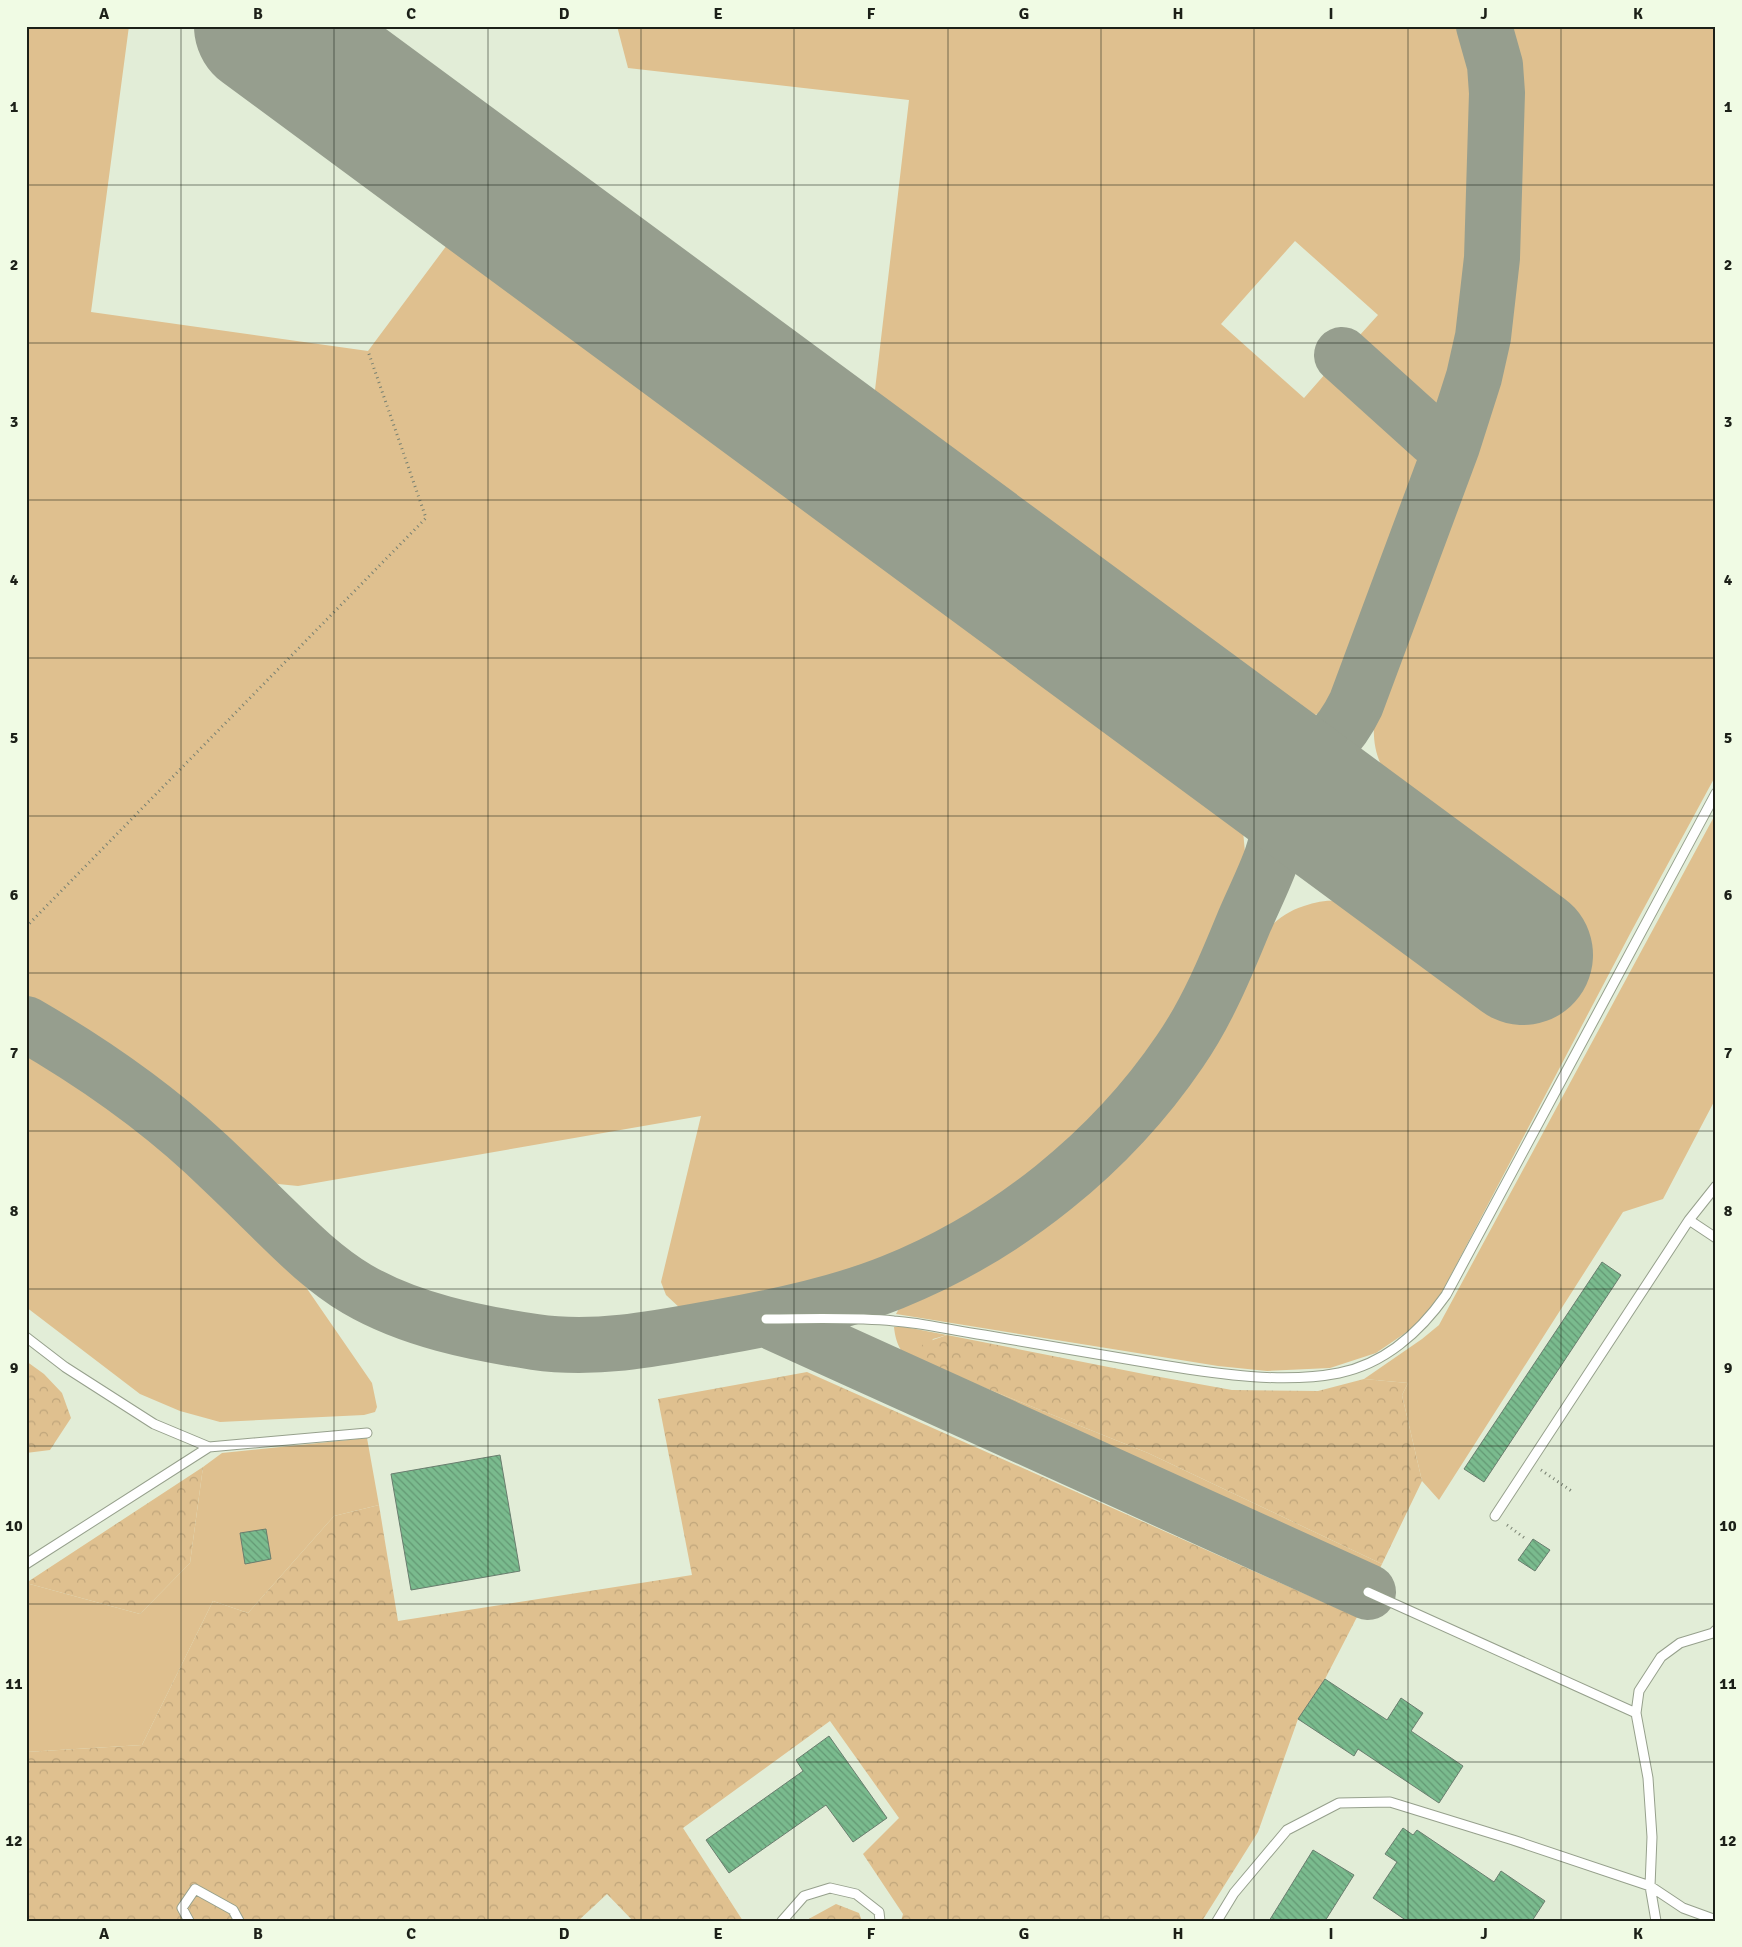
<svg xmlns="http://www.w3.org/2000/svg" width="1742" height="1947" viewBox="0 0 1742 1947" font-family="Signika,sans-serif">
	<defs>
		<pattern id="forest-crowns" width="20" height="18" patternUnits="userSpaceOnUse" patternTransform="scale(1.25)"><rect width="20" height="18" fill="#dfc08f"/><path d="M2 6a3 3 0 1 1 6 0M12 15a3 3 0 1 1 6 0" fill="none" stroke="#bfa57b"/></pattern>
		<pattern id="building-back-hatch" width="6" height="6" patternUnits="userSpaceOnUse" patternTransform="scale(1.25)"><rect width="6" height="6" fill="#7abb8e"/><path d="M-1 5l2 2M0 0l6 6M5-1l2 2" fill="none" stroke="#639873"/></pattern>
	</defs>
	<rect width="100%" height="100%" fill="#e2edd7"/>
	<!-- grass -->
	<path fill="#dfc08f" d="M26 26H129L91 312 368 351 453 237 1231 810 1243 831 1246 863 1235 898 1207 960 1169 1031 1128 1089 1077 1144 1023 1187 931 1244 855 1274 770 1296 705 1310 681 1309 666 1295 661 1282 701 1116 298 1186 278 1184 264 1176 156 1085 105 1049 26 1003Z
		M617 26H1462L1476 71 1472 280 1451 384 1445 406C1440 409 1436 412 1430 411 1417 409 1363 358 1350 346L1378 315 1295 241 1221 324 1304 398 1333 365 1399 420 1413 437 1427 459 1340 696C1329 709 1317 716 1300 720L873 407 909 100 628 68Z
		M1504 26H1716V775L1631 932 1433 1309 1420 1323 1376 1353 1330 1368 1267 1371 1218 1366 896 1314C909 1289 943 1279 967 1266 1011 1242 1054 1213 1091 1179 1115 1158 1137 1132 1158 1107 1181 1080 1203 1048 1220 1017 1244 975 1253 922 1304 906 1322 900 1338 899 1356 903L1498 1006 1565 914 1411 802C1378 772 1369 749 1376 704L1470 455 1501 339 1513 187 1516 92 1512 60Z
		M1716 813V1098L1663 1199 1623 1212 1439 1500 1422 1481 1402 1395 1408 1383 1364 1379 1422 1339 1439 1325Z
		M26 1051 130 1116 189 1165 243 1218 301 1280 372 1383 377 1407 375 1412 364 1415 220 1422 180 1411 140 1394 26 1307Z
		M894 1327H905L947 1335 933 1339 920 1362 1148 1453 1382 1564 1378 1572 918 1366C902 1355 896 1346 894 1327Z
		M367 1438 379 1505 334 1516 248 1613 213 1601 142 1745 26 1752V1583L140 1614 190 1563 203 1467 222 1453Z"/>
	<!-- forest -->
	<path fill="url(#forest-crowns)" d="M947 1335 1149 1375 1232 1390 1318 1391 1364 1379 1408 1383 1402 1395 1422 1481 1382 1564 1148 1453 920 1362 915 1354 924 1343Z
		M26 1361 44 1374 62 1393 71 1418 50 1450 26 1453Z
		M807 1372 1357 1617 1325 1679 1298 1719 1258 1832 1202 1921H901L903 1914 863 1854 899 1818 830 1721 683 1828 743 1921H633L607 1894 578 1921H26V1752L142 1745 213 1601 248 1613 334 1516 379 1505 398 1621 692 1575 658 1399Z
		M203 1467 190 1563 140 1614 26 1583Z
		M836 1904 859 1913 862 1921H805Z"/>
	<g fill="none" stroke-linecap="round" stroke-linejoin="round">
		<!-- taxiway -->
		<path stroke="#969e8e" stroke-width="56" d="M1342 355 1434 438 1452 446
			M1239 746C1251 751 1263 758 1275 761 1313 771 1342 733 1356 704L1452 446 1474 377 1483 337 1492 258 1497 93 1495 65 1484 26
			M26 1024C90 1061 151 1103 205 1153 224 1171 242 1188 260 1206 291 1236 320 1267 357 1289 410 1320 475 1333 535 1342 597 1351 660 1338 720 1327 777 1317 839 1304 893 1282 1007 1236 1111 1153 1180 1051 1207 1012 1226 966 1244 922 1275 850 1306 810 1239 746
			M766 1319 1368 1592"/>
		<!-- runway -->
		<path stroke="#969e8e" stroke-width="140" d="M264 26 1523 955"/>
	</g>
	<!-- building -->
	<path fill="url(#building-back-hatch)" stroke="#697d6e" d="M1602 1262 1621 1275 1484 1482 1464 1469Z
		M500 1455 520 1571 411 1590 391 1474Z
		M266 1529 271 1559 245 1564 240 1533Z
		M1533 1539 1550 1550 1535 1571 1518 1560Z
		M1325 1679 1387 1720 1401 1698 1423 1713 1411 1731 1463 1766 1439 1803 1358 1749 1354 1756 1298 1719Z
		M829 1736 887 1818 853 1842 826 1805 729 1873 706 1840 803 1771 796 1760Z
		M1403 1828 1413 1835 1417 1830 1494 1882 1501 1871 1545 1901 1532 1921H1407L1373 1898 1397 1862 1385 1854Z
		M1313 1850 1354 1875 1325 1921H1269Z"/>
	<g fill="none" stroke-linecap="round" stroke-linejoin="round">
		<defs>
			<path id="service" d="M1689 1220 1716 1238
				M766 1319C808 1319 852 1317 894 1321 924 1323 954 1331 984 1335 1043 1345 1103 1355 1162 1365 1218 1374 1283 1384 1339 1373 1384 1364 1420 1332 1446 1295L1716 793
				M26 1337 65 1367 154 1424 209 1447 367 1433
				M1495 1516 1689 1220 1716 1186
				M26 1564 209 1447
				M1368 1592 1636 1713 1648 1778 1652 1837 1650 1886 1656 1921
				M1636 1713 1639 1691 1661 1657 1680 1643 1713 1633 1716 1630
				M189 1921 182 1908 195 1889 233 1910 239 1921
				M782 1921 804 1896 830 1888 856 1894 879 1912 880 1921
				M1217 1921 1234 1893 1287 1830 1339 1803 1390 1802 1513 1840 1650 1886 1683 1908 1716 1920"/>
		</defs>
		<!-- service casing -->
		<use href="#service" stroke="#96a08c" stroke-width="11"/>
		<!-- path -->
		<path stroke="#788071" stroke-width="3" stroke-dasharray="1 4" stroke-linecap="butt" d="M26 927 426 518 368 351
			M1541 1470 1573 1492
			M1507 1525 1526 1539"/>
		<!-- service -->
		<use href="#service" stroke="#fff" stroke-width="9"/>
	</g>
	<!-- grid -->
	<path fill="none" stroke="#1c2018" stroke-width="1" stroke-opacity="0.55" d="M181 26V1921M334 26V1921M488 26V1921M641 26V1921M794 26V1921M948 26V1921M1101 26V1921M1254 26V1921M1408 26V1921M1561 26V1921M26 185H1716M26 343H1716M26 500H1716M26 658H1716M26 816H1716M26 973H1716M26 1131H1716M26 1289H1716M26 1446H1716M26 1604H1716M26 1762H1716"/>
	<!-- border -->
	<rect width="1742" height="1947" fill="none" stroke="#f0fbe4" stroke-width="55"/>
	<rect x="28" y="28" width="1686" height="1892" fill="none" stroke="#1c2018" stroke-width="2"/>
	<g font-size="16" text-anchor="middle" font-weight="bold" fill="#1c2018">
		<text x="104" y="19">A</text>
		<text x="258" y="19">B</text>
		<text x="411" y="19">C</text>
		<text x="564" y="19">D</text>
		<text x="718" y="19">E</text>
		<text x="871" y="19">F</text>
		<text x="1024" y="19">G</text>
		<text x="1178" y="19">H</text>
		<text x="1331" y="19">I</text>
		<text x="1484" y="19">J</text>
		<text x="1638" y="19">K</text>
		<text x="14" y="112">1</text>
		<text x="1728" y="112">1</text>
		<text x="14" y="270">2</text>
		<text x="1728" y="270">2</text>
		<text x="14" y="427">3</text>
		<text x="1728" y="427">3</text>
		<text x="14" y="585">4</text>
		<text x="1728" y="585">4</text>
		<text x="14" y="743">5</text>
		<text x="1728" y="743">5</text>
		<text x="14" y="900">6</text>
		<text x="1728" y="900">6</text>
		<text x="14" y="1058">7</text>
		<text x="1728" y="1058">7</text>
		<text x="14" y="1216">8</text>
		<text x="1728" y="1216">8</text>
		<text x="14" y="1373">9</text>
		<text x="1728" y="1373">9</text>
		<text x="14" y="1531">10</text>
		<text x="1728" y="1531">10</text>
		<text x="14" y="1689">11</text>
		<text x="1728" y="1689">11</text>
		<text x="14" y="1846">12</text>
		<text x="1728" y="1846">12</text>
		<text x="104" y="1939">A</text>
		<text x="258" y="1939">B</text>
		<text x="411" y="1939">C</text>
		<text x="564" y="1939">D</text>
		<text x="718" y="1939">E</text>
		<text x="871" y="1939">F</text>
		<text x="1024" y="1939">G</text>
		<text x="1178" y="1939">H</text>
		<text x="1331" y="1939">I</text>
		<text x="1484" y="1939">J</text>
		<text x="1638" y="1939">K</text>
	</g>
</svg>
